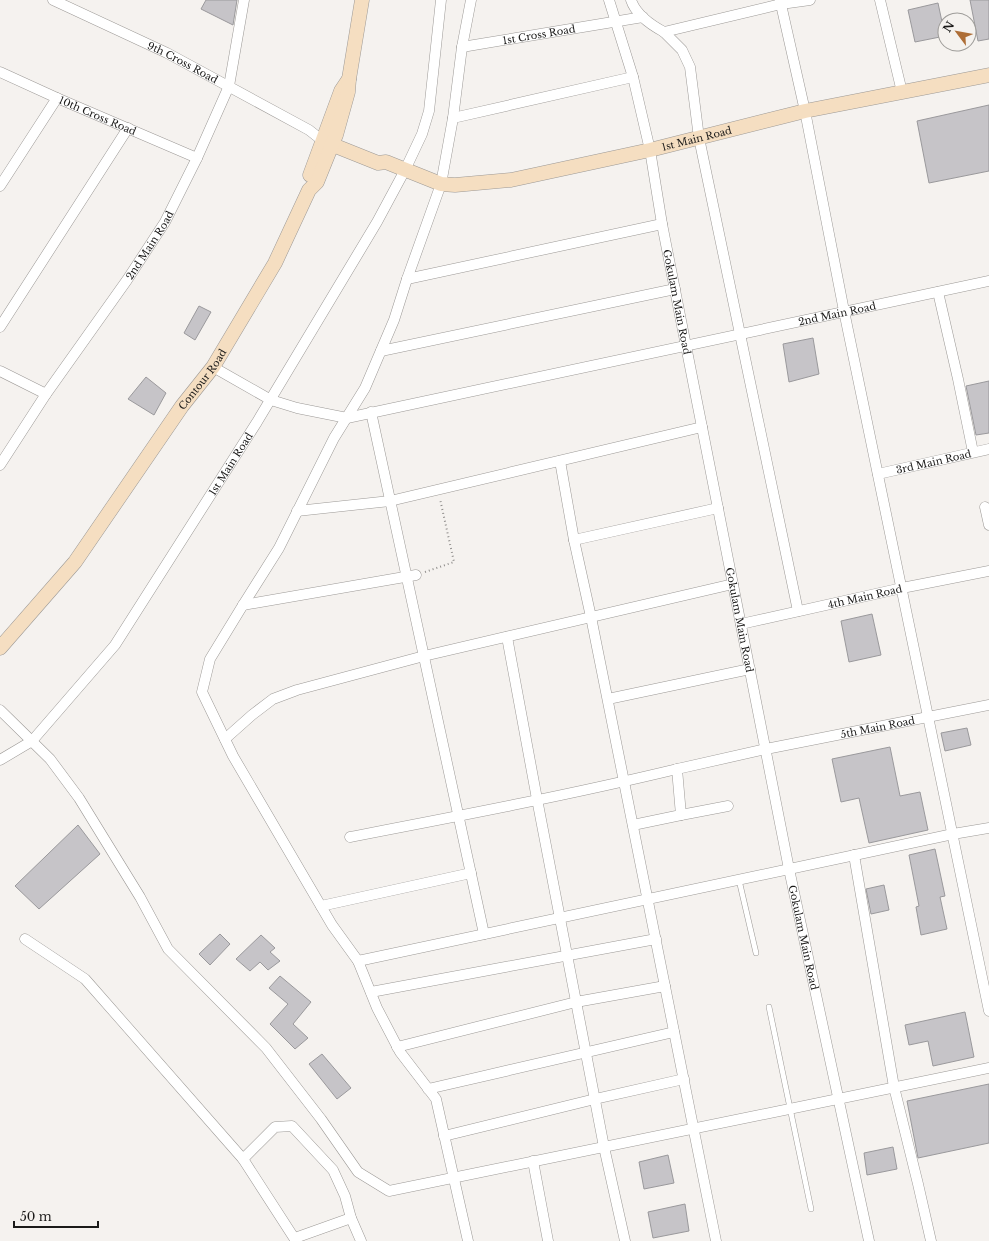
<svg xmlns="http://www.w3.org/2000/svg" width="989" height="1241" viewBox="0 0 989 1241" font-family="'Libre Baskerville',serif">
	<rect width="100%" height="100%" fill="#f5f2ef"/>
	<!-- building -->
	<path fill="#c6c4c8" stroke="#9a999c" d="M206 0H237L233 25 201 9Z
		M970 0H989V39L978 41Z
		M938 3 945 36 915 42 908 10Z
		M989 105V171L929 183 917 121Z
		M199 306 211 312 195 340 184 333Z
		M813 338 819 374 789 382 783 344Z
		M146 377 166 393 154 415 128 399Z
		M989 381V433L976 435 966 386Z
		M872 614 881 655 849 662 841 621Z
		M967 728 971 745 945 751 941 733Z
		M890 747 900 796 920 792 928 830 869 843 859 798 841 802 832 759Z
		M78 825 100 854 39 909 15 886Z
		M935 849 945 896 940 897 947 929 921 935 916 907 919 906 909 855Z
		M884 885 889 910 871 914 866 889Z
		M220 934 230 944 210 965 199 954Z
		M261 935 275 948 270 952 280 961 268 970 260 962 250 971 236 959Z
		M280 976 311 1002 293 1024 308 1038 295 1049 270 1024 288 1004 269 988Z
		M965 1012 974 1057 933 1066 928 1041 909 1045 905 1025Z
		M322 1054 351 1088 337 1099 309 1064Z
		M989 1084V1143L918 1158 907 1101Z
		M893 1147 897 1169 867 1175 864 1153Z
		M668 1155 674 1183 644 1189 639 1162Z
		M685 1204 689 1231 653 1238 648 1212Z"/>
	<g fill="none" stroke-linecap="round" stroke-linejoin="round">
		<defs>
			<path id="lane" d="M739 880 756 953
				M769 1007 811 1209"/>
			<g id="street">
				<path id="s1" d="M53 0 167 53 309 130 323 141"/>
				<path id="s2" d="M609 0 633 77 650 150 662 224 789 869 869 1241"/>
				<path d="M631 0C636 15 651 25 664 32L781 4 810 0"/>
				<path d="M780 0 805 111 844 311 989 1011"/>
				<path d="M880 0 902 92"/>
				<path d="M664 32 682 50 690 67 699 138 798 611"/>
				<path id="s3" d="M462 47 643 17"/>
				<path id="s4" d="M0 72 57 98 197 158"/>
				<path d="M453 118 633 77"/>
				<path d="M0 186 57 98"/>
				<path d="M407 279 662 224"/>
				<path d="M938 292 958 379 973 452"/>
				<path d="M0 327 128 128"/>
				<path d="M381 351 675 289"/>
				<path id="s5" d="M213 367 271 400 297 408 347 418 989 281"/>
				<path d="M0 371 46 394"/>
				<path d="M371 412 484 934"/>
				<path d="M560 461 574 540 591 617 716 1241"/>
				<path id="s6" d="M0 465 46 394 127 280 165 222 197 158 229 86 244 0"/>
				<path id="s7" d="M878 474 989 449"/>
				<path d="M985 507 989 525"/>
				<path d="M297 511 390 501 702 427"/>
				<path d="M574 540 718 508"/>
				<path d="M243 605 416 575"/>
				<path id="s8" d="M741 624 902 588 989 571"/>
				<path d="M507 637 537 799 604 1147 625 1241"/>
				<path d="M608 699 750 669"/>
				<path d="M0 710 50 759 79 798 140 897 168 949 266 1048 321 1119 358 1172 389 1191 989 1068"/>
				<path d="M225 739 252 715 273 699 297 690 424 656 733 584"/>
				<path id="s9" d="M0 760 32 741 115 645 257 422 377 222 405 170 422 134 429 111 441 0"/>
				<path id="s10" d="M728 806 681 815 677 769 766 749 989 705"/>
				<path d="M633 825 681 815"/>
				<path d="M350 837C459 816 569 795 677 769"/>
				<path d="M854 855 894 1087 918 1184 931 1241"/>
				<path d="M321 906 471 873"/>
				<path d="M25 939 85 979 243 1159 296 1241"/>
				<path d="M358 961 953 834 989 828"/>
				<path d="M371 992 656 939"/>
				<path d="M397 1047 576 1002 665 986"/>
				<path d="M428 1089 674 1032"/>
				<path d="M444 1136 595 1099 684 1079"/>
				<path d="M243 1159 275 1127 292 1126 333 1170 345 1196 351 1218 361 1241"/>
				<path d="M533 1161 548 1241"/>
				<path d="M295 1238 351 1218"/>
				<path d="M468 1241 436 1099 400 1052 377 1008 358 961 332 925 233 756 202 692 210 659 243 605 279 548 334 438 365 388 394 320 407 279 441 184 453 118 462 47 471 0"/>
			</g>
			<g id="secondary">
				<path id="s11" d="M323 141 378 163 386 162 441 184 455 185 511 180 650 150 805 111 989 75"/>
				<path d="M310 175 341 91 349 79 362 0"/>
				<path id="s12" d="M0 648 75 562 182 406 213 367 275 263 309 190 317 182 336 135 348 92 349 79"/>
			</g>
		</defs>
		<!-- lane casing -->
		<use href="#lane" stroke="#9c9996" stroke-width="6"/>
		<!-- street casing -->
		<use href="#street" stroke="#9c9996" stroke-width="11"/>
		<!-- secondary casing -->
		<use href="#secondary" stroke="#9c9996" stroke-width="15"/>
		<!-- path -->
		<path stroke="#908e8c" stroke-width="2" stroke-dasharray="1 3" stroke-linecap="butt" d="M425 572 454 562 440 499"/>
		<!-- lane -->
		<use href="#lane" stroke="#fff" stroke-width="5"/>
		<!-- street -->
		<use href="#street" stroke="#fff" stroke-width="10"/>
		<!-- secondary -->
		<use href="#secondary" stroke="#f5dec1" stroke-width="14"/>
	</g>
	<g text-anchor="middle" stroke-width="3" stroke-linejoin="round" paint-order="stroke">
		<!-- street labels -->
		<g font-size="10" fill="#1b1a19" stroke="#f5f2ef">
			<text dy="4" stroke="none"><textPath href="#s3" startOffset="78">1st Cross Road</textPath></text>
			<text dy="4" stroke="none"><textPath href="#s1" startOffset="144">9th Cross Road</textPath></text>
			<text dy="4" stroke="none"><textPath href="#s4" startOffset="107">10th Cross Road</textPath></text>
			<text dy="4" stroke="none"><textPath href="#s11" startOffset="387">1st Main Road</textPath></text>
			<text dy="4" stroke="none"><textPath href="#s6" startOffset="266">2nd Main Road</textPath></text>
			<text dy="4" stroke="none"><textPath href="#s2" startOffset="310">Gokulam Main Road</textPath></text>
			<text dy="4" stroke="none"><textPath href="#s5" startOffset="646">2nd Main Road</textPath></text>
			<text dy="4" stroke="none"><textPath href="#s12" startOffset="337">Contour Road</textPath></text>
			<text dy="4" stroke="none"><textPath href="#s7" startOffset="57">3rd Main Road</textPath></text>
			<text dy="4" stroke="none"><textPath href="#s9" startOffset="379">1st Main Road</textPath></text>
			<text dy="4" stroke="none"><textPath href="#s8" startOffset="127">4th Main Road</textPath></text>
			<text dy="4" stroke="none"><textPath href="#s2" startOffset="634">Gokulam Main Road</textPath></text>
			<text dy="4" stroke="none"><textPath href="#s10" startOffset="299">5th Main Road</textPath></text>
			<text dy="4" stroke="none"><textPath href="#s2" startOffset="958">Gokulam Main Road</textPath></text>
		</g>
	</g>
	<!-- north arrow -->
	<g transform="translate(957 32) rotate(302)"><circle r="19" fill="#f5f2ef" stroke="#9e9c99"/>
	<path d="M0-3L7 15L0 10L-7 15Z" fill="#ae6e37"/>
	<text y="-6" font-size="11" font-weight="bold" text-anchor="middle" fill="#1b1a19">N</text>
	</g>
	<!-- scale -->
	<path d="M14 1221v6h84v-6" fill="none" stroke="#1b1a19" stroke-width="2"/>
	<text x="20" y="1221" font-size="12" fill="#1b1a19" stroke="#f5f2ef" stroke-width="3" paint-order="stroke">50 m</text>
</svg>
